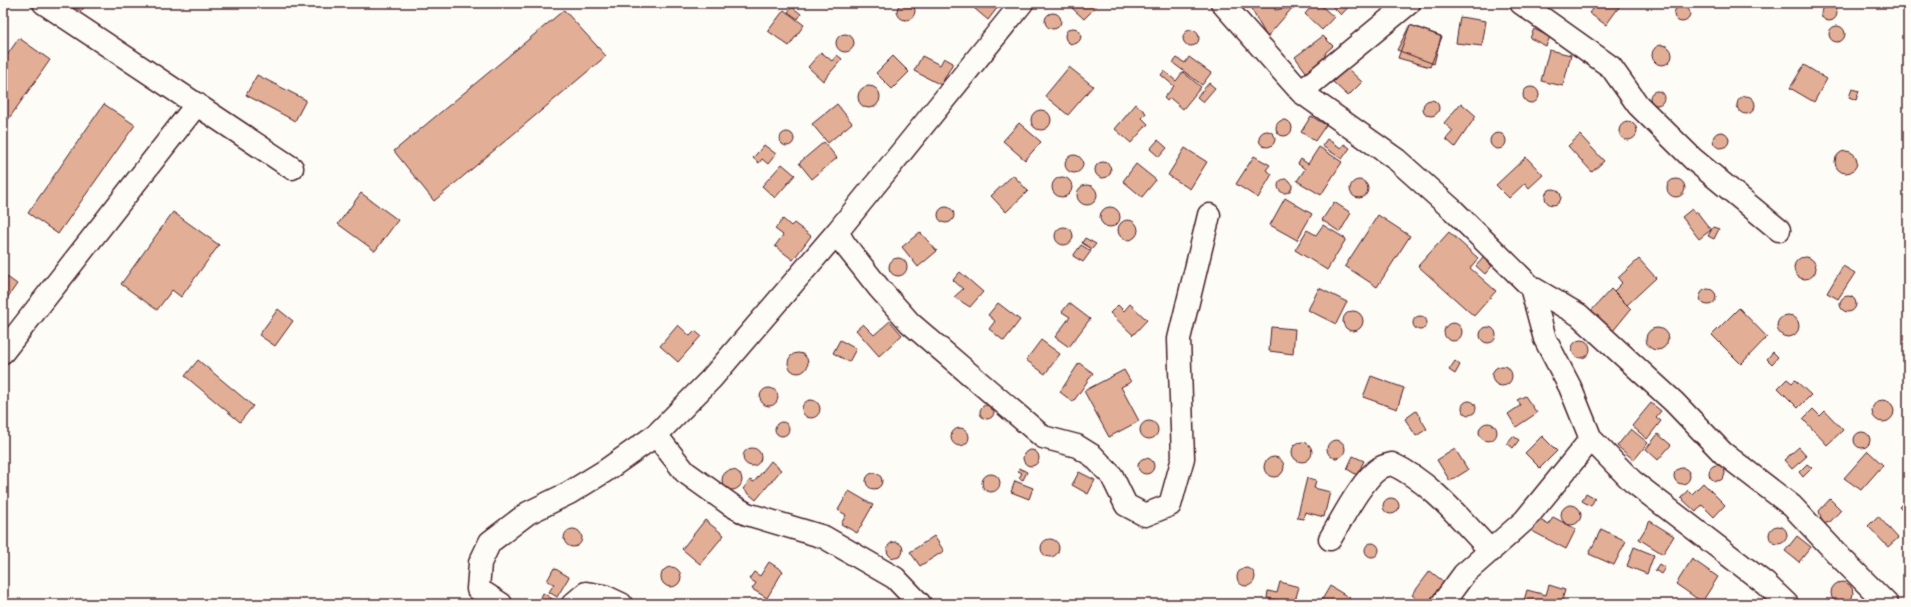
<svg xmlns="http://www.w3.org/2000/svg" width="1911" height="607" viewBox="0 0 1911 607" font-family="'Playpen Sans',sans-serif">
	<rect width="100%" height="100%" fill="#fdfcf7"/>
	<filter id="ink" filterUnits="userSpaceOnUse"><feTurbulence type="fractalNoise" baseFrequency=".025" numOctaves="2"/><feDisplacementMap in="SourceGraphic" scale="8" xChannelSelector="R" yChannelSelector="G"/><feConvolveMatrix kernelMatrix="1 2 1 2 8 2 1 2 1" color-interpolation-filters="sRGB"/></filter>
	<g filter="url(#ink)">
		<!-- building -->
		<path fill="#e2ae95" stroke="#4a1f2b" d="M897 11a9 9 0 1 1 18 0a9 9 0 1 1-18 0Z
			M65 3H85L82 11Z
			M968 3H1001L988 20Z
			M1076 3H1098L1099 4 1084 19 1072 8Z
			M1248 3H1275V10L1293 7 1267 37Z
			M1314 3H1318L1334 17 1322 30 1305 14Z
			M1329 3H1352L1341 15Z
			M1597 3H1622L1606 25 1589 13Z
			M1821 13a8 8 0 1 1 16 0a8 8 0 1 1-16 0Z
			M1674 14a8 8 0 1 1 16 0a8 8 0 1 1-16 0Z
			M792 7 801 14 798 19 788 12Z
			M564 10 606 56 434 201 394 151Z
			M784 10 804 25 789 46 768 31Z
			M1045 21a8 8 0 1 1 16 0a8 8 0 1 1-16 0Z
			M1460 17 1486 21 1482 46 1456 43Z
			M1410 25 1442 37 1430 67 1398 58Z
			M1410 25 1441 36 1434 64 1397 50Z
			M1829 34a8 8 0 1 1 16 0a8 8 0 1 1-16 0Z
			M1065 36a8 8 0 1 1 16 0a8 8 0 1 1-16 0Z
			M1534 29 1550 37 1546 46 1530 38Z
			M1183 38a8 8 0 1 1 16 0a8 8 0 1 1-16 0Z
			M836 43a9 9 0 1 1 18 0a9 9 0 1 1-18 0Z
			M1323 36 1333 46 1326 52 1322 64 1309 76 1295 57Z
			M19 38 50 60 3 127V61Z
			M1652 55a10 10 0 1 1 20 0a10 10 0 1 1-20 0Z
			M1549 50 1571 55 1563 86 1541 81Z
			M821 52 832 61 837 55 842 59 823 81 808 67Z
			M893 56 909 72 892 89 876 73Z
			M922 56 940 65 944 58 953 63 941 85 914 71Z
			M1189 57 1211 73 1202 85 1173 63 1177 58 1185 63Z
			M1804 65 1827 79 1814 102 1790 88Z
			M1069 67 1093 86 1068 115 1045 96Z
			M1347 68 1362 82 1348 96 1333 82Z
			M1164 71 1176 81 1183 72 1201 87 1183 109 1170 98 1167 101 1164 98 1174 86 1161 75Z
			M257 75 306 100 295 121 246 95Z
			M1209 83 1215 88 1203 102 1197 97Z
			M858 97a11 11 0 1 1 22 0a11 11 0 1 1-22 0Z
			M1523 95a8 8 0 1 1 16 0a8 8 0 1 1-16 0Z
			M1852 89 1859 91 1856 100 1849 97Z
			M1650 98a7 7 0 1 1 14 0a7 7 0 1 1-14 0Z
			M1737 105a9 9 0 1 1 18 0a9 9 0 1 1-18 0Z
			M1423 108a8 8 0 1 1 16 0a8 8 0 1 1-16 0Z
			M1461 103 1476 116 1455 147 1446 139 1453 131 1444 123Z
			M104 104 135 125 58 234 28 213Z
			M837 104 852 123 828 143 812 124Z
			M1136 104 1146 113 1142 118 1148 124 1131 143 1115 129Z
			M1031 120a10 10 0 1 1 20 0a10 10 0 1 1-20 0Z
			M1311 116 1326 125 1315 141 1301 132Z
			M1276 128a8 8 0 1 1 16 0a8 8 0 1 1-16 0Z
			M1619 131a9 9 0 1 1 18 0a9 9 0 1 1-18 0Z
			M1019 123 1041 142 1025 160 1003 141Z
			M1259 139a8 8 0 1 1 16 0a8 8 0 1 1-16 0Z
			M780 139a7 7 0 1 1 14 0a7 7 0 1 1-14 0Z
			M1713 140a8 8 0 1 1 16 0a8 8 0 1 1-16 0Z
			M1490 141a8 8 0 1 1 16 0a8 8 0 1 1-16 0Z
			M1580 135 1604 161 1592 172 1568 146Z
			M1327 139 1341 148 1344 144 1350 148 1342 159 1322 146Z
			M1158 140 1167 148 1159 157 1150 149Z
			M824 142 837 158 812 179 799 163Z
			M764 145 776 154 768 164 762 159 759 163 753 158Z
			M1319 147 1342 162 1321 195 1297 181 1305 169 1298 164 1301 159 1308 164Z
			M1185 148 1207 162 1190 189 1168 175Z
			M1835 162a11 11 0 1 1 22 0a11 11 0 1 1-22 0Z
			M1065 164a9 9 0 1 1 18 0a9 9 0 1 1-18 0Z
			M1254 156 1270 165 1266 170 1272 174 1258 198 1236 184Z
			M1526 157 1543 175 1529 188 1525 183 1509 198 1496 185Z
			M1095 170a8 8 0 1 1 16 0a8 8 0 1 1-16 0Z
			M782 164 795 175 775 198 762 186Z
			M1136 164 1156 180 1142 197 1123 181Z
			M1013 175 1028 191 1006 212 991 196Z
			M1052 187a10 10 0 1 1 20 0a10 10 0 1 1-20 0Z
			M1667 188a9 9 0 1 1 18 0a9 9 0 1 1-18 0Z
			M1278 186a7 7 0 1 1 14 0a7 7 0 1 1-14 0Z
			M1350 189a9 9 0 1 1 18 0a9 9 0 1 1-18 0Z
			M1077 195a10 10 0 1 1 20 0a10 10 0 1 1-20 0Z
			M1545 197a8 8 0 1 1 16 0a8 8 0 1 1-16 0Z
			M361 193 398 220 375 251 338 224Z
			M1285 198 1312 214 1297 240 1270 225Z
			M1334 202 1351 213 1340 232 1322 220Z
			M1100 217a10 10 0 1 1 20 0a10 10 0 1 1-20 0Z
			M938 215a8 8 0 1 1 16 0a8 8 0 1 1-16 0Z
			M1692 209 1695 214 1697 212 1711 230 1699 239 1682 217Z
			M173 212 219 245 181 297 172 290 157 310 121 284Z
			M1378 215 1410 236 1377 287 1345 266Z
			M783 219 791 226 794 223 811 236 793 260 775 246 783 235 775 229Z
			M1118 230a10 10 0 1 1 20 0a10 10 0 1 1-20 0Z
			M1323 225 1346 239 1327 270 1295 250 1307 230 1316 235Z
			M1713 227 1719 229 1714 239 1708 236Z
			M1055 236a9 9 0 1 1 18 0a9 9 0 1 1-18 0Z
			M920 232 937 251 918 267 902 247Z
			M1449 232 1478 258 1470 268 1496 291 1474 316 1418 266Z
			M1085 238 1096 244 1092 249 1082 243Z
			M1081 245 1091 251 1083 262 1073 256Z
			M1794 268a11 11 0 1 1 22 0a11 11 0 1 1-22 0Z
			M1483 258 1492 266 1485 274 1476 266Z
			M889 267a9 9 0 1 1 18 0a9 9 0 1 1-18 0Z
			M1639 259 1656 278 1627 305 1614 291 1622 283 1618 278Z
			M1843 266 1855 273 1838 299 1827 293Z
			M960 272 983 292 970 307 954 297 963 289 953 280Z
			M3 274 17 284 3 304Z
			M1319 288 1347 302 1336 324 1308 310Z
			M1700 297a8 8 0 1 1 16 0a8 8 0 1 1-16 0Z
			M1611 289 1631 309 1613 331 1591 311Z
			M1840 304a8 8 0 1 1 16 0a8 8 0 1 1-16 0Z
			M998 303 1020 320 1004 341 989 329 995 321 988 315Z
			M1069 303 1090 319 1069 347 1055 337 1070 317 1062 312Z
			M1130 304 1147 320 1133 335 1110 313 1118 305 1124 311Z
			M1739 308 1767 337 1741 364 1712 335Z
			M278 309 293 321 275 346 259 335Z
			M1343 321a10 10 0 1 1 20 0a10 10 0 1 1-20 0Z
			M1777 326a11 11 0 1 1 22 0a11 11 0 1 1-22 0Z
			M1413 323a7 7 0 1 1 14 0a7 7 0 1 1-14 0Z
			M890 321 902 335 879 356 856 330 863 324 874 335Z
			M1444 332a9 9 0 1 1 18 0a9 9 0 1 1-18 0Z
			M678 325 690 336 695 331 701 336 678 362 660 346Z
			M1480 335a8 8 0 1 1 16 0a8 8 0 1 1-16 0Z
			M1271 327 1295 329 1293 354 1269 351Z
			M1646 339a11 11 0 1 1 22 0a11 11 0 1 1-22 0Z
			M840 340 856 349 849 362 833 353Z
			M1041 340 1060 354 1045 374 1026 360Z
			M1572 349a9 9 0 1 1 18 0a9 9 0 1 1-18 0Z
			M1773 352 1778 357 1772 364 1767 359Z
			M788 363a10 10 0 1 1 20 0a10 10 0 1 1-20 0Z
			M198 360 253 406 240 422 185 376Z
			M1455 361 1460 365 1455 374 1449 370Z
			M1079 363 1093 373 1073 402 1060 392Z
			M1492 376a10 10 0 1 1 20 0a10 10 0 1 1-20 0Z
			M1124 370 1131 382 1121 387 1139 421 1109 437 1084 391Z
			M1371 376 1404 388 1397 409 1363 397Z
			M1787 379 1792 383 1795 380 1811 395 1798 408 1778 388Z
			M760 397a9 9 0 1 1 18 0a9 9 0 1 1-18 0Z
			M1525 396 1537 413 1516 427 1508 414 1521 405 1517 400Z
			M1872 411a11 11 0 1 1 22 0a11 11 0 1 1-22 0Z
			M802 409a9 9 0 1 1 18 0a9 9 0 1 1-18 0Z
			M1462 408a7 7 0 1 1 14 0a7 7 0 1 1-14 0Z
			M1651 403 1661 411 1656 417 1661 421 1647 439 1632 426Z
			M980 412a7 7 0 1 1 14 0a7 7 0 1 1-14 0Z
			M1813 409 1820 416 1825 411 1843 430 1827 445 1803 419Z
			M1416 411 1427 429 1416 436 1405 419Z
			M1140 430a9 9 0 1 1 18 0a9 9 0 1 1-18 0Z
			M775 429a7 7 0 1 1 14 0a7 7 0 1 1-14 0Z
			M1479 432a9 9 0 1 1 18 0a9 9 0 1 1-18 0Z
			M951 437a9 9 0 1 1 18 0a9 9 0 1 1-18 0Z
			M1631 429 1648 443 1634 460 1617 446Z
			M1854 440a8 8 0 1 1 16 0a8 8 0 1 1-16 0Z
			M1658 434 1671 445 1658 460 1646 449Z
			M1513 436 1519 440 1513 448 1507 443Z
			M1542 436 1557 451 1540 468 1525 453Z
			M1327 449a9 9 0 1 1 18 0a9 9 0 1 1-18 0Z
			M1292 452a10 10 0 1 1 20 0a10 10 0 1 1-20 0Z
			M1799 447 1807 456 1792 469 1784 460Z
			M743 457a9 9 0 1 1 18 0a9 9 0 1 1-18 0Z
			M1455 449 1468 470 1450 481 1437 460Z
			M1023 458a8 8 0 1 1 16 0a8 8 0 1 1-16 0Z
			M1868 451 1883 465 1861 490 1844 478Z
			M1353 456 1364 461 1357 475 1347 469Z
			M1264 467a10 10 0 1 1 20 0a10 10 0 1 1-20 0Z
			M1138 466a8 8 0 1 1 16 0a8 8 0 1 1-16 0Z
			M771 461 781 470 756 500 743 489 750 480 754 482Z
			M1807 464 1812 468 1803 477 1799 472Z
			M1709 473a8 8 0 1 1 16 0a8 8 0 1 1-16 0Z
			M1674 476a8 8 0 1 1 16 0a8 8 0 1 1-16 0Z
			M1019 468 1027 472 1023 480 1019 478 1022 473 1018 471Z
			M722 480a10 10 0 1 1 20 0a10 10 0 1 1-20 0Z
			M1079 472 1095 480 1088 494 1072 485Z
			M866 481a8 8 0 1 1 16 0a8 8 0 1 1-16 0Z
			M982 483a9 9 0 1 1 18 0a9 9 0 1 1-18 0Z
			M1307 478 1316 480 1314 488 1330 492 1324 517 1305 512 1303 519 1297 518Z
			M1015 481 1033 488 1029 499 1011 492Z
			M1703 483 1725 505 1714 517 1702 505 1696 512 1681 498 1688 490 1692 494Z
			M849 491 873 505 857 533 841 524 846 515 838 510Z
			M1586 493 1595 498 1591 506 1582 501Z
			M1383 506a8 8 0 1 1 16 0a8 8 0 1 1-16 0Z
			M1908 498V516L1899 507Z
			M1830 499 1841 510 1830 522 1823 524 1819 511Z
			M1561 515a10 10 0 1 1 20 0a10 10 0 1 1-20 0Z
			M1878 516 1898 538 1888 547 1868 526Z
			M1553 517 1576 529 1566 549 1532 531 1538 519 1549 525Z
			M705 520 724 535 700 564 682 549Z
			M1650 521 1674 536 1663 554 1639 539Z
			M1769 535a9 9 0 1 1 18 0a9 9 0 1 1-18 0Z
			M1601 529 1626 541 1614 565 1589 554Z
			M564 538a9 9 0 1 1 18 0a9 9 0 1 1-18 0Z
			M934 536 944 551 920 566 910 552Z
			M1797 536 1811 547 1799 562 1785 551Z
			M1041 548a9 9 0 1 1 18 0a9 9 0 1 1-18 0Z
			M887 550a8 8 0 1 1 16 0a8 8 0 1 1-16 0Z
			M1365 550a7 7 0 1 1 14 0a7 7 0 1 1-14 0Z
			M1634 547 1654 555 1647 574 1627 566Z
			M1692 559 1718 577 1702 602 1676 584Z
			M769 562 783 571 767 598 752 589 756 583 749 579 754 572 760 576Z
			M1659 564 1665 568 1661 574 1655 570Z
			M661 577a10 10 0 1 1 20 0a10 10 0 1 1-20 0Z
			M554 568 569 577 557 597 549 592 554 584 547 581Z
			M1237 577a9 9 0 1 1 18 0a9 9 0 1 1-18 0Z
			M1430 571 1444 582 1427 604H1423L1412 595Z
			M1280 582 1299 587 1294 604 1267 598 1268 591 1277 593Z
			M1831 593a11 11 0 1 1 22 0a11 11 0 1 1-22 0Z
			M1549 585 1565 590 1561 604H1523L1527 590 1546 595Z
			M1330 586 1350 598 1346 604 1320 603Z
			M543 593 554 600 551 604H538Z"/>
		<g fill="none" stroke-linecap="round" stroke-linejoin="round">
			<defs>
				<path id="minor" d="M44 3 292 168
					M1222 3 1301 92 1397 160 1454 211 1531 287 1545 339 1570 387 1591 439 1632 481 1766 584 1787 604
					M1521 3 1611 67 1638 105 1693 159 1779 230
					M1301 92 1409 3
					M837 232 845 245 879 288 910 323 1043 437 1077 446 1093 456 1112 476 1126 505 1145 515 1170 505 1183 458 1179 339 1209 215
					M1531 287 1579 315 1674 402 1723 453 1792 506 1842 559 1887 604
					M3 352 197 104
					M656 435 685 472 731 505 747 514 824 537 895 578 920 604
					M1330 539C1341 521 1362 479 1380 468 1383 466 1388 465 1392 464 1431 482 1461 520 1491 551
					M501 604 478 589 480 563 490 542 528 513 569 493 605 471 656 435 711 379 837 232 1022 3
					M573 604 586 593 604 596 621 604
					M1442 604 1464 574 1525 520 1591 439"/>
			</defs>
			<!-- minor casing -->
			<use href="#minor" stroke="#4a1f2b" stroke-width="25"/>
			<!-- minor -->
			<use href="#minor" stroke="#fdfcf7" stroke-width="22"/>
		</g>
	</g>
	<!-- margin -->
	<rect width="1911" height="607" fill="none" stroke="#fdfcf7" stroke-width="16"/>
	<rect x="8" y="8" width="1895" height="591" fill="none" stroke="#4a1f2b" stroke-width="1.5" filter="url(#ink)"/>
</svg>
